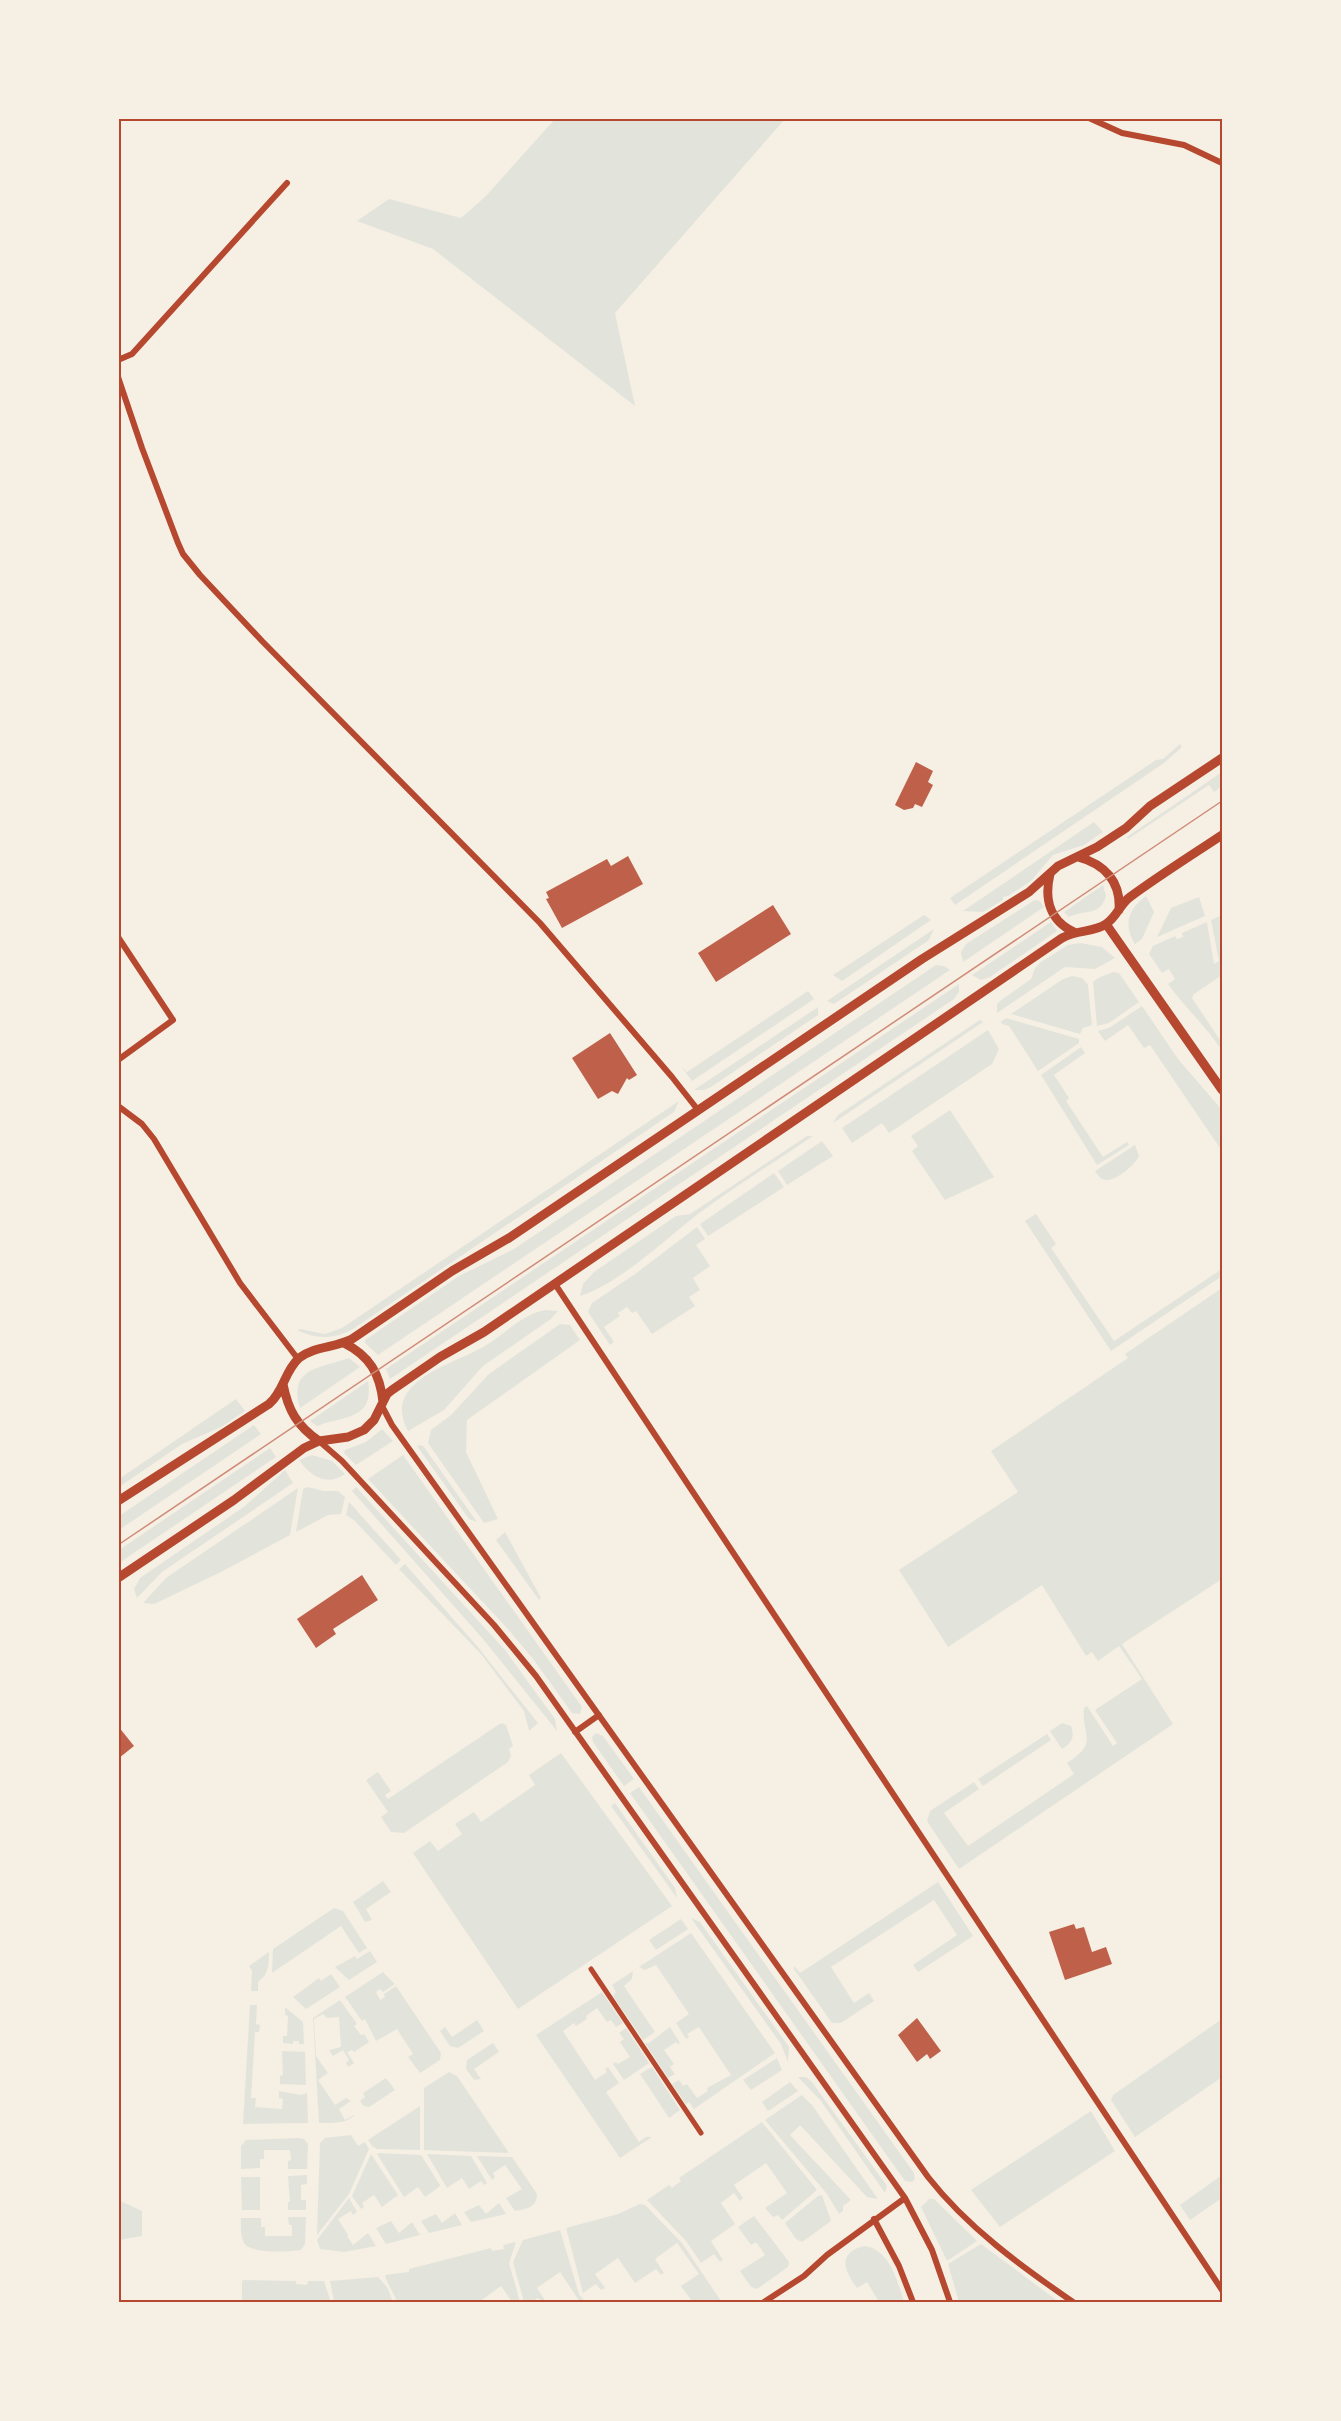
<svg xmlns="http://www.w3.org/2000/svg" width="1341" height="2421" viewBox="0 0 1341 2421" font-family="'Libre Baskerville',serif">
	<rect width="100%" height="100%" fill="#f6efe4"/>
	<!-- green -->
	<path fill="#e2e4dc" d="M555 119H785L615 313 635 406 433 249 357 221 389 199 461 218 485 197Z
		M1180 744 1182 747 1164 763 955 905 950 898 1156 760 1163 759Z
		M1222 772V786L1214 792 1209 785 1128 839 1127 837Z
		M1094 822 1103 832 1084 845 1053 855 1031 881 1008 896 1003 897V900L983 912 963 911Z
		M1103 885 1106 896C1100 917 1084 909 1069 917L1064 912Z
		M1146 896 1154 912 1142 939 1135 944C1123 925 1128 909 1146 896Z
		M1199 897 1205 916 1157 937 1171 908Z
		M1035 900 1040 901 1044 907 963 962 961 952 966 944Z
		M924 915 931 920 842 981 833 975Z
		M1222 915V975L1194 994 1192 998 1222 1043V1051C1207 1027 1185 1008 1168 984L1175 979 1169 969 1162 973 1149 954 1153 946 1175 936 1177 939 1183 937 1182 933 1207 922 1214 964 1219 961 1211 920Z
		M1051 922 1057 931 990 977 981 980 972 975Z
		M934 929 929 940 834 1004 827 1001Z
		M1080 943 1102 947 1115 958 1095 969 1065 967 997 1013V1004L1000 1001 1031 979 1035 968 1041 962 1068 945Z
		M936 965 944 966 950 970 378 1355 365 1343V1340L459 1276 514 1249Z
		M1113 972 1119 973 1139 1002 1109 1023 1097 1026 1093 982 1098 978Z
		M1072 976 1082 978 1088 985 1092 1025 1083 1028 1080 1034 1011 1014 1063 979Z
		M959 984V992L954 999 390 1379 386 1369Z
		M808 991 814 999 692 1081 681 1066 687 1072Z
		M1142 1006 1178 1059 1222 1110V1151L1150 1045 1144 1048 1128 1025 1105 1041 1098 1031 1109 1028Z
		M818 1007V1015L711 1087 704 1090H694Z
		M1006 1018 1079 1039V1043L1038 1071 1009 1026 1002 1024 1001 1022Z
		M980 1020 983 1022 833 1123 838 1115Z
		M988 1030 999 1049 992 1064 889 1133 882 1123 852 1143 842 1128Z
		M1081 1047 1085 1053 1054 1075 1069 1098 1066 1101 1103 1157 1127 1142 1129 1145 1097 1165 1041 1075Z
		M679 1101 674 1112 353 1329C335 1339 316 1340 297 1330L300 1329 325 1334 342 1328Z
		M950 1110 994 1177 945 1200 912 1151 918 1146 911 1136Z
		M807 1136H813C775 1162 735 1186 698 1214 663 1241 622 1282 580 1296L583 1284 594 1272 676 1216 690 1214Z
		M822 1141 833 1156 787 1185 778 1171Z
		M1135 1145 1139 1156C1135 1165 1117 1180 1107 1180 1101 1180 1098 1176 1095 1171Z
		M774 1173 784 1187 708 1236 700 1224Z
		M1036 1214 1056 1244 1051 1248 1114 1341 1222 1269V1276L1111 1351 1025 1221Z
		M697 1227 705 1239 696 1245 710 1266 693 1278 700 1290 689 1297 695 1306 652 1334 636 1311 632 1313 627 1307 618 1313 620 1316 604 1327 614 1342 610 1345 588 1312 592 1303 635 1274Z
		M1222 1288V1579L1122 1644 1173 1724 959 1869 927 1821 930 1811 974 1782 979 1789 944 1813 968 1846 1074 1774 1067 1763C1100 1742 1081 1736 1084 1708L1087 1706 1113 1746 1117 1743 1095 1710 1142 1679 1119 1646 1098 1661 1092 1652 1086 1656 1042 1585 948 1647 899 1570 1018 1492 991 1451 1128 1358 1125 1354Z
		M546 1310 558 1311 551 1319 483 1366 444 1410 408 1431C381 1381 452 1365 483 1347 503 1336 523 1313 546 1310Z
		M560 1324 570 1325 580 1340 467 1420 466 1452 498 1519 484 1523 428 1443 431 1430 451 1415 489 1374Z
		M349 1358 360 1367 300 1408C287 1366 324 1368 349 1358Z
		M368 1381C375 1421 341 1416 317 1426L310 1421Z
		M236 1399 245 1411 221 1427 182 1444 119 1487V1479Z
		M254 1425 261 1434 119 1530V1516Z
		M382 1429 393 1441 356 1465 344 1453 345 1450 366 1442Z
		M421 1445 424 1447 477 1522 469 1519 417 1446Z
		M270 1448 276 1457 119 1563V1550Z
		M312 1455 332 1461 345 1474C327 1487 310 1476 299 1460Z
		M403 1455 582 1707 580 1714 572 1713 534 1660 507 1628 368 1479Z
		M285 1470 293 1483 162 1572 137 1598 134 1589 140 1578 245 1506Z
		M308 1487 323 1491H338L345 1497 341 1514 328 1515 296 1532 303 1489Z
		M356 1487 505 1650 555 1719 557 1731 483 1639 352 1491Z
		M298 1488 290 1535 219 1573 154 1604 143 1603 166 1578Z
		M349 1502 401 1560 396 1565 354 1520 346 1515Z
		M505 1532 541 1598 539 1600 496 1540Z
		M405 1564 477 1646 538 1723 529 1731 524 1711 481 1654 399 1569Z
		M501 1723 506 1725 513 1746 509 1749 511 1756 508 1762 404 1833 391 1832 381 1817 388 1812 366 1780 378 1772 391 1791 385 1795 388 1799Z
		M1062 1723 1071 1726C1075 1737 1072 1743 1062 1749L1050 1731Z
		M596 1733 603 1736 634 1779 624 1786 593 1742 592 1737Z
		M1047 1734 1051 1740 983 1786 978 1779Z
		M561 1753 672 1906 518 2009 413 1853 430 1841 438 1851 462 1834 455 1824 474 1812 481 1822 535 1785 529 1775Z
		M639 1787 914 2173 915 2179 912 2182 905 2181 630 1793Z
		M615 1803 675 1888 677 1898 611 1806Z
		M383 1881 391 1892 366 1909 372 1920 365 1922 353 1902Z
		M938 1882 973 1936 918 1972 913 1965 957 1935 934 1900 831 1967 854 2003 869 1993 874 2001 841 2023H832L794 1969V1966L800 1973Z
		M334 1908 343 1911 367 1948 359 1953 341 1926 272 1973 273 1949Z
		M691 1918 700 1922 789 2047 788 2062 781 2044Z
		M681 1919 688 1929 656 1950 649 1940Z
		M691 1933 775 2053 694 2109 689 2102 686 2104 672 2084 679 2080 683 2086 687 2084 697 2098 708 2091 707 2088 731 2075 699 2027 687 2034 689 2037 686 2039 676 2023 689 2014 656 1965 645 1970 639 1967Z
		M370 1951 377 1962 349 1980 335 1967 355 1956 357 1959Z
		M269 1952C269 1964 269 1974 258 1982V1991H251L252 1971 249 1966Z
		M633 1971 632 1979 624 1986 655 2032 643 2040 613 1996 616 1992 612 1985Z
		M383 1972 395 1984 383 1992 380 1989 376 1992 380 2000 385 1997 384 1994 396 1986 441 2053 440 2060 420 2073 408 2057 413 2054 397 2029 376 2041 365 2019 362 2021 345 1997Z
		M331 1974 340 1987 306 2009 293 1997 319 1978 321 1981Z
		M602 1992 623 2023 616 2027 611 2020 607 2022 597 2008 586 2016 587 2019 576 2026 574 2023 563 2031 595 2080 607 2072 605 2069 608 2067 619 2083 606 2092 639 2142 646 2137H652L620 2158 536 2035Z
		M340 2000 357 2024 354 2026 361 2035 364 2034 369 2042 354 2052 352 2050 347 2052 354 2063 348 2067 346 2063 349 2060 343 2050 333 2056 329 2050 341 2047 339 2017 327 2018 323 2014 314 2019 316 2056 328 2073 318 2080 335 2105 346 2098 351 2101 339 2109 345 2120 356 2114C347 2124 332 2123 319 2123L313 2018Z
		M250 2005H257L256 2024 260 2025 259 2032H255L251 2098H256L255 2107 282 2109 283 2099 279 2098V2091L301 2095 307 2093 308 2123 243 2124Z
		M285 2007 303 2022 304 2044H299V2041H293V2044L283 2043V2036H287L288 2016 285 2015Z
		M1222 2019V2077L1135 2137 1111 2100 1113 2095Z
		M477 2020 484 2031 458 2048 450 2046 440 2031 445 2027 452 2037Z
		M670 2027 680 2043 678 2044 676 2042 664 2050 674 2064 670 2067 675 2074 668 2078 645 2043H649Z
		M626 2028 649 2063 624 2080 613 2064 616 2062 618 2064 630 2057 620 2042 624 2039 619 2033Z
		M493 2043 499 2052 474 2069 481 2079 474 2080 466 2069 467 2060Z
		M282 2051 305 2052 306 2085 280 2084V2076L283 2075Z
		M777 2058 782 2070 751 2090 743 2080Z
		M652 2067 680 2110 669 2118 640 2074Z
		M449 2072 457 2076 509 2153 424 2150V2088Z
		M798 2077H806L812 2082 887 2186 885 2193 821 2101Z
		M386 2078 395 2090 369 2107 364 2106 360 2101 365 2097 363 2093Z
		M790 2082 798 2091 768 2111 762 2102Z
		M802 2095 812 2105 878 2199 867 2197 800 2125 790 2135 851 2200 843 2206V2211L839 2214 827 2194 765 2120Z
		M420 2106V2150L377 2149 372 2146 368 2140Z
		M1091 2111 1115 2151 1000 2227 971 2190Z
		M762 2122 817 2190 782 2220 778 2215 773 2217 765 2208 787 2193 766 2163 734 2185 743 2198 740 2201 734 2193 721 2203 735 2224 711 2241 723 2260 720 2262 714 2254 701 2263 686 2241 647 2200 669 2185 672 2188 681 2181 679 2178Z
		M351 2135 358 2146 365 2142 369 2149 349 2194 317 2235 320 2143 325 2138Z
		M298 2138 304 2139 308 2144 307 2169H288V2161L291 2160 290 2150H264V2159H260V2168L241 2169V2146L246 2140Z
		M379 2153 421 2155 440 2185 439 2187 425 2197 418 2187 404 2197 377 2154Z
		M371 2154 398 2195 382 2207 374 2195 362 2203 364 2207 361 2209 352 2196Z
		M427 2154 471 2156 487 2183 484 2185 481 2181 469 2189 462 2178 447 2188Z
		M477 2156 512 2157 537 2194C537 2208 526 2209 515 2211L506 2198 522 2189 505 2165 493 2173 495 2177 492 2180Z
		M307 2175V2184L301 2185V2200H306V2210H288V2202H290L288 2176Z
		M1222 2175V2198L1190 2220 1180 2205Z
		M241 2177H260V2210H242Z
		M822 2195 831 2221 802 2242 796 2239 785 2223 818 2196Z
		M349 2198 357 2212 353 2215 351 2211 338 2219 348 2235 347 2236 353 2245 368 2233 376 2246 344 2252 320 2249 317 2240Z
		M929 2199H934L977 2241 947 2261 921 2207Z
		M118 2200 142 2211V2236L119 2240Z
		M499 2203 506 2214 471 2222 464 2212 479 2205 486 2214Z
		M640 2204 645 2205 682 2243 721 2301H692L681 2286 699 2274 677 2243 655 2259 664 2273 661 2275 656 2269 635 2283 618 2258 595 2274 605 2288 601 2290 596 2284 583 2293 566 2228 618 2214Z
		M455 2213 462 2225 429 2233 421 2221 436 2214 442 2223Z
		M754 2216 789 2262 788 2267 757 2289 751 2287 740 2271 765 2255 756 2242 751 2245 738 2227Z
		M288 2217H306L305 2244 301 2250C288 2252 251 2254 244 2243 240 2236 241 2226 241 2218H261V2227H265V2236H292V2225H289Z
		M391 2221 399 2233 412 2222 420 2235 386 2244 376 2228Z
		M560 2230 579 2294 585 2302H580L560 2272 537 2288 546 2302H542L538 2298 531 2302H524L513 2262 523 2240Z
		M516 2242 509 2263 520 2302H512L501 2286 479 2302H397C394 2293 387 2284 385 2275L409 2272V2269L491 2248 492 2251 504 2249 503 2245Z
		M981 2244 1059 2302H959L948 2264Z
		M864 2246C889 2248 898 2282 904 2302H879L867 2282 857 2288C845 2272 836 2253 864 2246Z
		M378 2277 387 2287 393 2302H334L330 2281Z
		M244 2280 296 2281V2284L307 2285 308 2281H324L331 2302H242V2281Z"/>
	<!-- building -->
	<path fill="#bf614a" d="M916 762 933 771 928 782 933 785 922 807 915 804 913 808 904 810 895 805Z
		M628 856 643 884 562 928 546 899 549 898 546 892 607 859 611 866Z
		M773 905 791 934 716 982 698 953Z
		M610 1033 637 1075 629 1080 627 1078 618 1094 612 1091 598 1099 572 1058Z
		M362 1575 378 1600 333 1629 336 1634 316 1648 297 1619Z
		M118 1726 134 1746 119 1758 118 1756Z
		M1074 1924 1076 1929 1084 1927 1092 1952 1106 1947 1112 1964 1065 1980 1049 1932Z
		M917 2018 941 2051 930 2059 927 2054 917 2062 898 2035Z"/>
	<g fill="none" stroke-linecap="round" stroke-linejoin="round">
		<!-- pedestrian -->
		<path stroke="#b5482f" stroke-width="5" d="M591 1969 701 2133"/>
		<!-- minor -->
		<path stroke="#b5482f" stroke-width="6" d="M1089 118 1122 133 1184 145 1222 163
			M118 360 132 354 287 183
			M118 377 142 448 178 543 183 554 200 575 262 641 540 923 672 1077 698 1110
			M118 937 173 1020 118 1060
			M118 1106 142 1124 154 1139 240 1283 298 1359
			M555 1284 1222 2290
			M382 1406 392 1425 928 2177C968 2228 1021 2266 1073 2302
			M319 1441 342 1461 494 1625 536 1676 905 2198 932 2250 950 2302
			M575 1732 599 1715
			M874 2219 899 2266 913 2302
			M764 2302 804 2276 827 2255 905 2198"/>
		<!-- tertiary -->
		<path stroke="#b5482f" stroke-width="9" d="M1078 857C1105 864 1121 882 1119 910
			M1050 874C1044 899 1050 921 1074 932
			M1106 924 1222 1090
			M344 1343C370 1356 380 1374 383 1402
			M283 1384C288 1410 297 1426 319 1441
			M118 1501 269 1404C284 1391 284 1372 299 1358 314 1346 335 1348 352 1339L452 1271 509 1238 922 959 1029 892 1058 866 1097 847 1126 828 1150 806 1222 758
			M118 1578 234 1500 304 1448 319 1441 348 1437 364 1430 374 1420 387 1394 392 1390 440 1357 484 1332 1062 938C1078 929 1093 933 1106 924 1117 917 1120 904 1130 897 1160 875 1192 855 1222 835"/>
		<!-- tram -->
		<path stroke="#cf8b77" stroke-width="1.5" d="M118 1545 1222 801"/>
	</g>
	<!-- border -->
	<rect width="1341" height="2421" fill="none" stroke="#f6efe4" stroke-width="240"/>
	<rect x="120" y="120" width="1101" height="2181" fill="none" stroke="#b5482f" stroke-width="2"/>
</svg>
